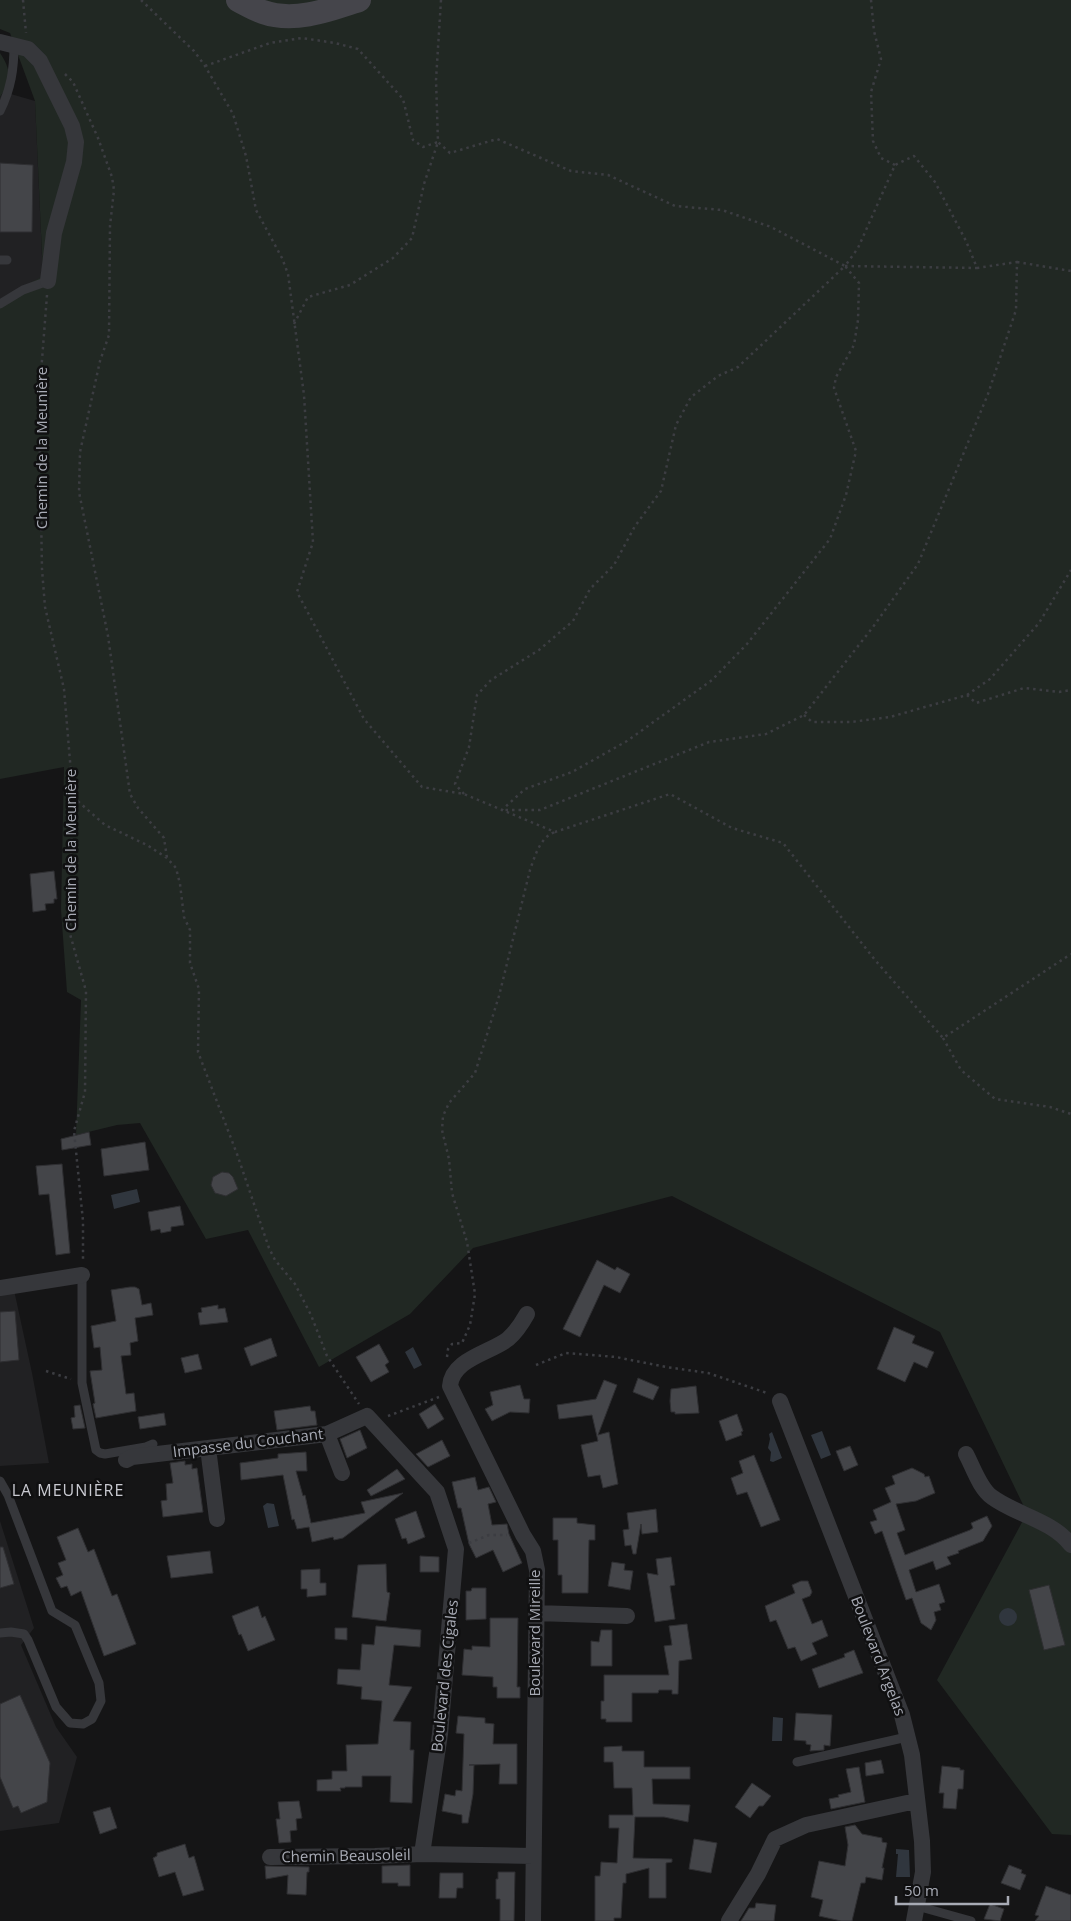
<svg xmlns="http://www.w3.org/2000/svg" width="1071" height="1921" viewBox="0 0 1071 1921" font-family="'Open Sans',sans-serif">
	<rect width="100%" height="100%" fill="#151516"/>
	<!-- built -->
	<path fill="#212123" d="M4 92 35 101 43 277 0 299V97Z
		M14 1290 32 1373 49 1463 0 1466V1291Z
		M0 1521 34 1628 21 1645 56 1727 77 1757 59 1823 0 1831Z"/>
	<!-- green -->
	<path fill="#212823" d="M0 0H1071V1835L1052 1834 937 1680 1027 1513 940 1332 672 1196 473 1248 410 1314 319 1367 248 1230 206 1239 140 1123 117 1125 76 1135 81 1000 67 992 61 910 64 767 0 779V299L43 276 35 101 10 33 0 29Z
		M0 53C11 69 12 80 0 97Z"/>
	<!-- water -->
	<path fill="#30363e" d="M137 1189 140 1202 114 1209 111 1195Z
		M413 1347 422 1365 414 1369 405 1352Z
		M822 1431 831 1455 821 1459 811 1435Z
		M772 1432 782 1458 773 1462 770 1461 771 1452 768 1448 770 1439 769 1434Z
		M267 1503 274 1504 279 1526 268 1528 263 1506Z
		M999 1617a9 9 0 1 1 18 0a9 9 0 1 1-18 0Z
		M773 1717 783 1718 782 1741H772Z
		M896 1849 909 1850 910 1877H896L898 1854H896Z"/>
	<!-- building -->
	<path fill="#444549" stroke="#2f2f32" d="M0 163 33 165 32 232H0Z
		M54 871 57 899H54V903L45 904 46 910 33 912 30 874Z
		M89 1132 91 1145 62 1150 61 1139Z
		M145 1142 149 1170 104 1176 101 1149Z
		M62 1164 70 1253 56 1255 49 1194 39 1195 36 1166Z
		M222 1172 229 1173 233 1177 238 1189 226 1196 215 1193 211 1185 213 1177Z
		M180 1206 184 1225 171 1227V1231L161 1233 160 1229 151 1231 148 1212Z
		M597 1260 615 1270 617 1267 630 1274 620 1293 604 1285 580 1337 563 1329Z
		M130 1287H135L139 1289 142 1305 151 1303 153 1315 135 1318 138 1341 130 1343 131 1355 121 1356 126 1394 134 1393 136 1411 96 1418 93 1404 95 1403 90 1371 102 1370 100 1347 94 1348 91 1326 116 1321 111 1290Z
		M218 1305V1309L225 1308 228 1322 200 1325 198 1313 202 1312 201 1308Z
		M15 1311 19 1360 0 1362V1312Z
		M894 1327 915 1336 912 1343 934 1352 927 1368 914 1362 905 1382 877 1369Z
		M271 1338 277 1356 251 1366 244 1348Z
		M379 1344 389 1362 385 1365 389 1372 371 1382 356 1357Z
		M198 1354 202 1369 185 1373 181 1358Z
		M638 1378 659 1387 653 1400 633 1392Z
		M604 1380 617 1385 598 1435 609 1432 618 1484 603 1488 600 1475 588 1477 581 1445 598 1441 592 1415 559 1419 557 1405 596 1399Z
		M520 1385 524 1399H530L529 1413 510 1412 492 1421 485 1409 493 1405 490 1392Z
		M696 1386 699 1413 675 1414V1412H671L670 1401 671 1389Z
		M435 1404 444 1419 428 1429 419 1414Z
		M80 1405 85 1428 73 1429 71 1418 75 1417 74 1406Z
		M310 1406 311 1411H315L317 1425 277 1430 274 1411Z
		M164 1413 166 1425 140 1429 138 1417Z
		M737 1414 743 1431 741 1432 742 1435 726 1441 719 1421Z
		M360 1430 367 1448 347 1458 340 1439Z
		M442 1440 450 1456 428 1467 416 1454Z
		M850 1446 858 1465 844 1471 836 1451Z
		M306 1452 307 1471H296L303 1496 305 1495 311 1523 365 1513 361 1502 403 1493 343 1538 334 1540 333 1537 312 1542 309 1527 297 1529 294 1519 292 1520 283 1475 241 1480 240 1463 278 1458V1454Z
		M754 1455 780 1520 761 1527 747 1492 737 1495 731 1478 743 1473 739 1461Z
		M185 1461V1465L192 1464V1469L197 1468 203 1512 163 1517 161 1501 167 1500 166 1484 173 1483 170 1463Z
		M912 1468 924 1474 925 1477 929 1476 935 1493 916 1501 896 1504 905 1530 897 1533 905 1555 970 1530 973 1528 971 1523 987 1516 992 1526 983 1541 958 1551 959 1553 947 1557 951 1564 936 1570 933 1561 909 1570 916 1592 939 1584 945 1602 939 1604 941 1610 934 1612 936 1620 931 1630 921 1623 912 1598 906 1600 882 1531 875 1534 870 1522 877 1520 873 1510 891 1502 885 1488 895 1484 892 1476Z
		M397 1469 405 1479 371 1496 367 1490Z
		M475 1477 478 1490 489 1487 496 1502 488 1504 492 1525 507 1524 509 1534 522 1563 503 1572 493 1550 476 1558 469 1544 461 1508H458L452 1482Z
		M656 1509 658 1532 642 1534 641 1524 636 1554H633L631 1545 625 1546 623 1530 629 1529 627 1513Z
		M416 1511 425 1537 408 1544 406 1538 402 1539 395 1519Z
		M553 1518H577V1523L595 1525V1540H589L588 1593H562V1575H558V1540H553Z
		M78 1528 88 1552 94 1549 112 1596 117 1594 136 1644 104 1656 81 1591 71 1596 67 1586 61 1588 56 1578 63 1575 58 1563 66 1560 57 1537Z
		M0 1547H3L14 1584 0 1588Z
		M210 1551 213 1573 171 1578 167 1556Z
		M420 1556 439 1557V1572H420Z
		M671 1557 675 1585 670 1586 675 1619 655 1622 647 1573 658 1575 656 1559Z
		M612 1562 625 1564 624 1570 633 1571 630 1590 608 1586Z
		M386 1564 387 1592 390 1593 386 1621 352 1617 358 1565Z
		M320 1569V1583H326V1595L307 1597V1589H301V1570Z
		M801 1581H808L812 1592 810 1596 802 1599 812 1624 822 1620 828 1636 812 1643 817 1654 801 1661 795 1647 788 1649 776 1620 770 1622 765 1606 795 1593 792 1585Z
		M1049 1585 1065 1645 1044 1650 1029 1590Z
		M472 1588H486V1619L466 1620V1591H471Z
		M258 1606 262 1618 265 1616 275 1640 248 1651 241 1634 239 1635 232 1616Z
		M490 1618H518L517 1687H520V1698H497V1687H493V1677L462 1675 464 1649 472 1650V1646L490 1647Z
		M687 1624 692 1659 679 1661 678 1694H672V1690H659L658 1693H632V1722H606V1719H601V1701H604V1675H669L664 1646 672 1645 669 1626Z
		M376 1626 421 1630 420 1647 394 1645 389 1685 412 1687 393 1721 411 1722 410 1750H414L412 1803 390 1802 391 1776H362V1787H345V1788H340L341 1791H317V1780L332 1779V1771H347L346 1745 378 1744 382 1701 361 1699 362 1687 337 1684 338 1669 360 1670 362 1644 374 1645Z
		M335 1628H347V1640L335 1639Z
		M601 1630H612V1666H591V1641L599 1642Z
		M854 1650 863 1673 819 1688 812 1669 845 1657 844 1654Z
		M20 1695 50 1763 47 1802 21 1813 18 1806 13 1808 0 1777V1704Z
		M796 1713 832 1715 830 1746 824 1745V1750L810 1751 811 1745 806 1744V1741L794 1740Z
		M458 1716 485 1718V1723L494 1724 493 1744H517V1784H499L500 1764 469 1765H474L473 1794 468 1823H462V1815L442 1811 445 1794 455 1796 456 1790 462 1791 464 1734 456 1733Z
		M622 1746V1751H644V1767H690V1779H652L653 1804 690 1805 688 1822 664 1817H635L633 1858 672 1859V1862L666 1863V1898H649V1868L626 1874V1883H623L621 1918H614V1921H595V1876H600L601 1862 617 1863 619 1828H609V1815H633L632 1788H614L613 1762H604V1747Z
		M881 1760 884 1773 866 1776 865 1763Z
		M942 1766 960 1768V1770H964L963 1789H958L956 1809 943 1808 944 1793H939Z
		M859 1767 865 1802 831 1809 829 1799 839 1797 838 1795 851 1792 846 1769Z
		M752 1783 771 1796 763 1806H759L750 1818 735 1807Z
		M299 1801 302 1818 296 1819 297 1830 290 1831 291 1842 279 1843 276 1819H280L278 1802Z
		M110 1807 117 1828 100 1834 93 1812Z
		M855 1825 862 1834 882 1838V1842L887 1843 882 1868H884L882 1880 866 1877 865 1883H861L852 1921H841L819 1916 823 1900 811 1897 819 1861 845 1866 848 1845 845 1827Z
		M694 1839 717 1843 711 1873 689 1869Z
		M185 1844 189 1858 194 1856 204 1890 183 1896 175 1872 159 1877 153 1858 157 1856V1853Z
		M410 1865V1886H398V1883H382V1866Z
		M1009 1865 1022 1870 1021 1873 1026 1875 1020 1890 1001 1883Z
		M265 1866 309 1867V1872H307L306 1895 287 1894 288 1875 266 1879Z
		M498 1872H515L514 1921H500V1899H496V1879H498Z
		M440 1873H463V1888H457L456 1898H439Z
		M1046 1886 1071 1895V1921H1035L1039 1916 1035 1915Z
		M756 1903 776 1905 774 1921H741L749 1908H755Z
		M990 1904 1004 1909 1000 1921 984 1919Z"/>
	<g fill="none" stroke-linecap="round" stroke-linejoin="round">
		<!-- path -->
		<path stroke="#3c3d42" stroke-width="2.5" stroke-dasharray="2.5 4" stroke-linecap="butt" d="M23 0 26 33
			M141 0 194 51 205 66 233 114 246 156 256 210 282 258 288 274 304 395 313 542 297 592 364 719 422 787 464 794 555 832 670 794 732 828 783 843 875 960 943 1038 1071 954
			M441 0 436 80 438 142 450 153 497 139 571 171 608 175 675 206 722 210 771 227 845 266 858 248 895 165 914 156 935 182 966 241 977 268 1017 262 1016 310 988 394 918 564 873 627 804 715 766 734 709 742 540 810H501
			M871 0 874 31 881 59 871 92 873 141 881 158 895 165
			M205 66 270 43 302 38 335 43 358 49 403 99 413 140 423 147 438 142
			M65 74 73 82 98 138 112 177 114 190 110 226 109 335 100 361 80 452 79 492 108 636 130 794 138 808 164 838 167 858
			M1017 262 1071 271
			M845 266 977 268
			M47 295 39 399 42 569 45 607 64 689 73 797 69 913 70 934 86 991 85 1092 74 1131 83 1221V1259
			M294 324 308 297 350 285 393 258 412 238 424 184 438 142
			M967 695 976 703 1024 688 1059 692 1071 690
			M804 715 812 722H851L890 717 967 695 990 679 1039 623 1071 570
			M464 794 455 784 469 747 477 695 491 680 539 650 573 621 590 589 614 565 635 526 661 491 676 425 691 397 718 376 738 367 845 266 859 283 858 320 854 345 836 377 834 388 856 451 846 495 830 539 747 644 712 680 627 741 572 772 525 789 503 809
			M73 797 105 825 147 845 167 858 176 868 180 884 184 917 190 930V963L199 989 198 1052 237 1154 269 1248 275 1260 295 1284 311 1315 327 1356 359 1404
			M943 1038 961 1070 995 1099 1050 1107 1071 1114
			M447 1357 448 1349 452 1344 462 1343 470 1325 475 1294 467 1242 452 1193 449 1159 442 1130 443 1116 449 1103 475 1073 499 996 530 870C535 856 540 837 555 832
			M536 1365 566 1353 616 1357 666 1367 708 1373 767 1393
			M46 1371 71 1379
			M388 1416 439 1397
			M469 1543 489 1535H507"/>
		<!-- lane -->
		<path stroke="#36373b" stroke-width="9" d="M0 111C11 89 14 69 14 45
			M0 260H7
			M0 304 23 290 48 281
			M82 1275V1383L96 1450 100 1453 105 1454 146 1447 153 1444
			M0 1481 8 1495 52 1611 75 1625 99 1683 101 1701 92 1719 83 1724 70 1723 56 1707 28 1640 24 1634 11 1632 0 1633
			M797 1762 907 1737
			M917 1906 971 1921"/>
		<!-- street -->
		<path stroke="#36373b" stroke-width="16" d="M0 42 28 49 40 61 72 126 76 142 74 162 54 233 48 281
			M0 1288 82 1275
			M527 1314C522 1323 516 1332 508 1339 490 1353 452 1359 450 1386L523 1535 533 1551 537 1570 533 1921
			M780 1401 902 1715 912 1755 922 1841 923 1872 914 1921
			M327 1434 342 1473
			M208 1448 217 1519
			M966 1454C973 1467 980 1489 992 1497 1016 1515 1052 1520 1071 1545
			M126 1460 132 1457 327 1434 367 1416 437 1492 456 1549 440 1734 422 1854 533 1856
			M536 1613 627 1616
			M270 1857 375 1856 422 1854
			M729 1921 758 1874 775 1839 806 1825 916 1801"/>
		<!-- secondary -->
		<path stroke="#45454b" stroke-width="24" d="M238 0C246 4 254 9 263 12 294 23 329 10 359 0"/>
	</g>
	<g text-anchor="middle" stroke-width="5" stroke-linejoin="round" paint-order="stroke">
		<!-- street labels -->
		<g font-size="15" fill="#a8abb5" stroke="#101011">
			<text transform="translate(42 448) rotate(-90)" y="5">Chemin de la Meunière</text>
			<text transform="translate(71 850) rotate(-90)" y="5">Chemin de la Meunière</text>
			<text transform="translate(248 1443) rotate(-7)" y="5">Impasse du Couchant</text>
			<text transform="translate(535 1633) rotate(-90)" y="5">Boulevard Mireille</text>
			<text transform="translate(878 1656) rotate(69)" y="5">Boulevard Argelas</text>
			<text transform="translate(445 1676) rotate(-84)" y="5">Boulevard des Cigales</text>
			<text transform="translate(346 1856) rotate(-1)" y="5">Chemin Beausoleil</text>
		</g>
		<!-- neighbourhood labels -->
		<g font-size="16" letter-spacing="1" fill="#c9cad1" stroke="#101011">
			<text x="68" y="1496">LA MEUNIÈRE</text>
		</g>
	</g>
	<!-- scale -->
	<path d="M896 1896v8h112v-8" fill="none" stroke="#a8abb5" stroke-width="2.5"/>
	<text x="904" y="1896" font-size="15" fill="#a8abb5" stroke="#101011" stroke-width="4" paint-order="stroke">50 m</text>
</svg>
